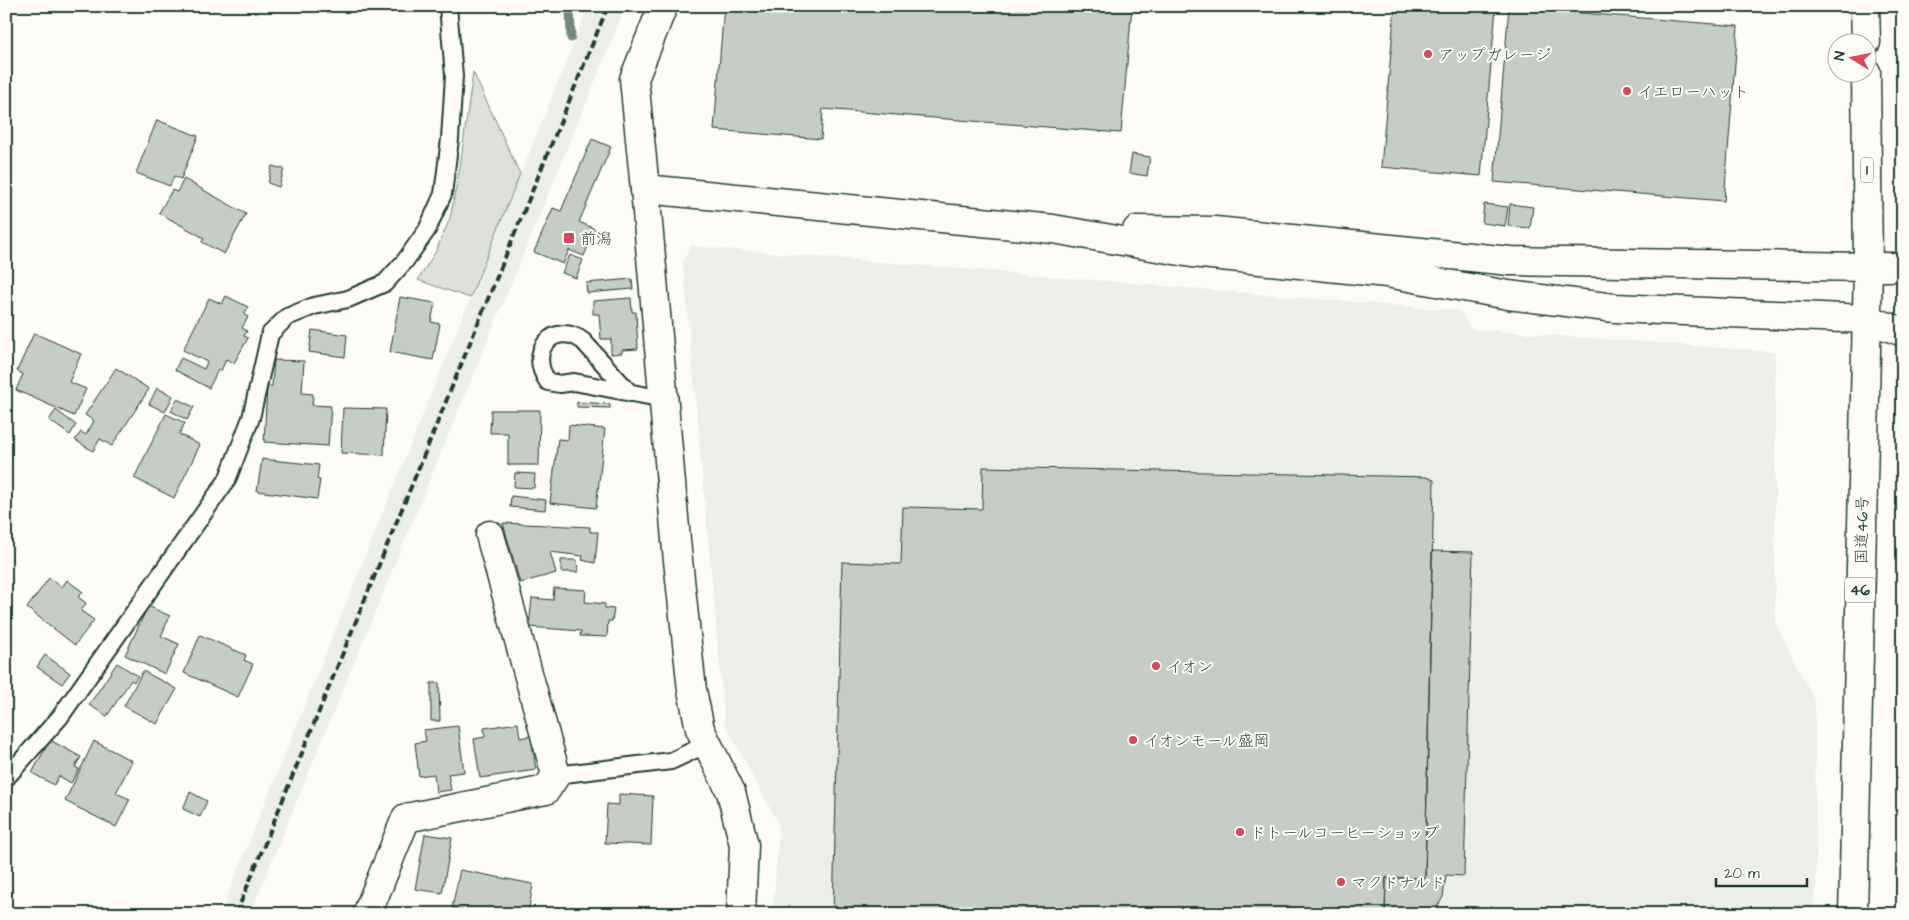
<svg xmlns="http://www.w3.org/2000/svg" width="1909" height="920" viewBox="0 0 1909 920" font-family="'Architects Daughter','Klee One',sans-serif">
	<rect width="100%" height="100%" fill="#fdfcf7"/>
	<filter id="ink" filterUnits="userSpaceOnUse"><feTurbulence type="fractalNoise" baseFrequency=".02" numOctaves="2"/><feDisplacementMap in="SourceGraphic" scale="10" xChannelSelector="R" yChannelSelector="G"/><feConvolveMatrix kernelMatrix="1 2 1 2 8 2 1 2 1" color-interpolation-filters="sRGB"/></filter>
	<g filter="url(#ink)">
		<!-- built -->
		<path fill="#eceee9" d="M589 6H626L250 914H220Z
			M691 246 1460 311 1471 329 1775 352V623L1815 701 1816 882 1813 914H773L779 825 725 724 683 262Z"/>
		<!-- green -->
		<path fill="#dde0db" stroke="#7e8e88" d="M473 72 520 174 470 298 418 280 436 251 450 218 460 167Z"/>
		<g fill="none" stroke-linecap="round" stroke-linejoin="round">
			<!-- stream -->
			<path stroke="#75877f" stroke-width="9" d="M570 6 571 38"/>
		</g>
		<!-- building -->
		<path fill="#c6cdc7" stroke="#1f3d34" d="M724 6H1132L1121 133 823 109 821 139 714 130Z
			M1395 6 1496 8 1481 176 1381 167Z
			M1509 7 1738 26 1724 201 1494 182Z
			M157 120 198 136 181 179 174 176 170 186 136 173Z
			M592 139 611 147 579 222 595 229 584 256 569 250 563 264 534 252 553 208 561 211Z
			M1132 154 1150 157 1147 176 1129 173Z
			M272 166 284 169 279 187 268 183Z
			M184 179 246 214 224 254 202 242 204 238 159 213 172 190 177 192Z
			M1484 204 1508 207 1505 226 1482 223Z
			M1510 204 1533 207 1530 228 1508 226Z
			M570 255 583 260 576 278 562 273Z
			M632 279 633 289 587 293 586 283Z
			M226 296 248 307 244 315 248 317 242 328 247 331 244 336 248 338 234 363 226 359 221 371 218 370 209 388 175 370 181 358 204 369 207 362 183 350 209 298 222 304Z
			M400 297 435 303 431 322 440 324 433 360 390 352Z
			M631 298 632 312H636L638 349 622 350V353L611 354V339H601L599 314H593V301Z
			M312 330 347 335 345 357 309 352Z
			M34 333 81 354 69 382 86 389 74 416 16 390 23 374 17 371Z
			M274 360 304 361 302 393 313 394 312 405 331 406 328 446 264 442 267 386H272Z
			M116 368 149 389 112 446 100 439 93 451 75 440 81 432 86 435 94 421 85 415Z
			M157 388 173 396 165 412 149 404Z
			M177 399 194 407 187 420 171 411Z
			M577 402 610 404V408L577 407Z
			M343 408 386 409 384 455 341 453Z
			M56 410 76 425 70 435 49 420Z
			M491 410H540L539 465H508V433H490Z
			M166 414 185 423 179 434 200 445 174 498 134 478Z
			M569 425 605 429 596 508 550 503 558 439 568 440Z
			M262 459 319 465 317 479 320 480 317 499 257 491Z
			M983 467 1426 477 1434 480 1425 878H1386L1385 914H833L842 562 901 564 903 507 982 509Z
			M515 473 535 474 534 488 514 487Z
			M511 496 546 500 545 510 510 507Z
			M503 523 590 527V532H598L595 563 582 560 583 556 550 552 556 573 520 583Z
			M1432 551 1473 552 1464 876 1446 875 1443 897 1433 914H1385L1386 878H1425Z
			M561 560H577L578 572H561Z
			M49 578 62 587 67 580 83 592 78 597 86 603 81 611 94 620 75 645 27 608Z
			M554 588 586 590 585 602 605 604V608L614 609 612 621H608L607 637 580 636 581 631 529 627 532 598 553 600Z
			M148 606 170 616 161 636 179 644 165 674 125 655Z
			M200 635 246 655 244 660 253 664 238 697 184 673Z
			M45 655 70 673 62 684 37 667Z
			M117 663 138 676 134 682 131 680 107 716 89 705Z
			M143 671 177 689 157 724 124 706Z
			M431 683H439L440 721H431Z
			M518 723 520 738 531 736 536 770 480 778 474 739 485 737 484 728Z
			M458 726 464 772 448 774 451 790 436 792 434 774 419 776 415 743 426 741 424 730Z
			M50 740 81 757 75 767 79 769 71 783 59 776 54 785 32 773Z
			M94 741 132 761 116 793 130 799 116 827 65 801Z
			M190 792 207 801 200 817 183 809Z
			M619 794 653 796 651 845 605 843 607 804 619 805Z
			M425 834 452 838 442 893 415 889Z
			M460 870 533 884 528 914H480L452 908Z"/>
		<g fill="none" stroke-linecap="round" stroke-linejoin="round">
			<defs>
				<path id="lane" d="M630 393 583 341C554 320 526 351 548 382L560 384 574 382 664 399
					M556 775 671 761 707 744
					M6 778 60 717 227 480 251 418 270 334 287 317 314 306 348 299 385 283 405 261 427 230 443 194 450 139 454 76 448 6"/>
				<path id="street" d="M663 6 634 79 645 189 677 551 692 690 700 729 731 792 744 845 741 914
					M367 914 406 818 546 790 556 775 490 535"/>
				<path id="secondary" d="M645 189 1053 229 1192 253 1387 273 1508 295 1615 308 1866 319
					M1137 230 1215 231 1510 261 1868 267"/>
				<path id="primary" d="M1865 6 1866 42
					M1866 72 1868 267"/>
				<path id="highway" d="M1866 319 1903 332
					M1853 914 1868 267H1903"/>
			</defs>
			<!-- lane casing -->
			<use href="#lane" stroke="#1f3d34" stroke-width="20"/>
			<!-- street casing -->
			<use href="#street" stroke="#1f3d34" stroke-width="31"/>
			<!-- secondary casing -->
			<use href="#secondary" stroke="#1f3d34" stroke-width="31"/>
			<!-- primary casing -->
			<use href="#primary" stroke="#1f3d34" stroke-width="31"/>
			<!-- highway casing -->
			<use href="#highway" stroke="#1f3d34" stroke-width="31"/>
			<!-- lane -->
			<use href="#lane" stroke="#fdfcf7" stroke-width="16"/>
			<!-- street -->
			<use href="#street" stroke="#fdfcf7" stroke-width="28"/>
			<!-- secondary -->
			<use href="#secondary" stroke="#fdfcf7" stroke-width="28"/>
			<!-- primary -->
			<use href="#primary" stroke="#fdfcf7" stroke-width="28"/>
			<!-- highway -->
			<use href="#highway" stroke="#fdfcf7" stroke-width="28"/>
			<!-- rail -->
			<path stroke="#1f3d34" stroke-width="4" stroke-dasharray="8 4" stroke-linecap="butt" d="M236 914 608 6"/>
		</g>
	</g>
	<!-- markers -->
	<g fill="#d1495b" stroke="#fdfcf7" stroke-width="2">
		<circle cx="1428" cy="54" r="5"/>
		<circle cx="1627" cy="91" r="5"/>
		<rect x="563" y="232" width="12" height="12" rx="2.5"/>
		<circle cx="1156" cy="666" r="5"/>
		<circle cx="1133" cy="740" r="5"/>
		<circle cx="1240" cy="832" r="5"/>
		<circle cx="1341" cy="882" r="5"/>
	</g>
	<g text-anchor="middle" stroke-width="4" stroke-linejoin="round" paint-order="stroke">
		<!-- shield labels -->
		<g fill="#fdfcf7" stroke="#62766e" stroke-width="1">
			<rect x="1861" y="157.5" width="12" height="25" rx="4"/>
			<rect x="1845" y="577.5" width="30" height="25" rx="4"/>
		</g>
		<g font-size="15" font-weight="bold" fill="#1f3d34">
			<text x="1867" y="175">1</text>
			<text x="1860" y="595">46</text>
		</g>
		<!-- poi labels -->
		<g font-size="16" fill="#1f3d34" stroke="#fdfcf7" text-anchor="start">
			<text x="1438" y="60">アップガレージ</text>
			<text x="1637" y="97">イエローハット</text>
			<text x="580" y="244">前潟</text>
			<text x="1166" y="672">イオン</text>
			<text x="1143" y="746">イオンモール盛岡</text>
			<text x="1250" y="838">ドトールコーヒーショップ</text>
			<text x="1351" y="888">マクドナルド</text>
		</g>
		<!-- street labels -->
		<g font-size="16" fill="#1f3d34" stroke="#fdfcf7">
			<text transform="translate(1861 530) rotate(-89)" y="6">国道46号</text>
		</g>
	</g>
	<!-- margin -->
	<rect width="1909" height="920" fill="none" stroke="#fdfcf7" stroke-width="25"/>
	<rect x="12" y="12" width="1884" height="895" fill="none" stroke="#1f3d34" stroke-width="2" filter="url(#ink)"/>
	<!-- north arrow -->
	<g transform="translate(1852 58) rotate(280)"><circle r="24" fill="#fdfcf7" stroke="#a4b0a9"/>
	<path d="M0-4L9 19L0 12L-9 19Z" fill="#d1495b"/>
	<text y="-8" font-size="14" font-weight="bold" text-anchor="middle" fill="#1f3d34">N</text>
	</g>
	<!-- scale -->
	<path d="M1716 878v8h91v-8" fill="none" stroke="#1f3d34" stroke-width="2.5"/>
	<text x="1724" y="878" font-size="15" fill="#1f3d34" stroke="#fdfcf7" stroke-width="4" paint-order="stroke">20 m</text>
</svg>
